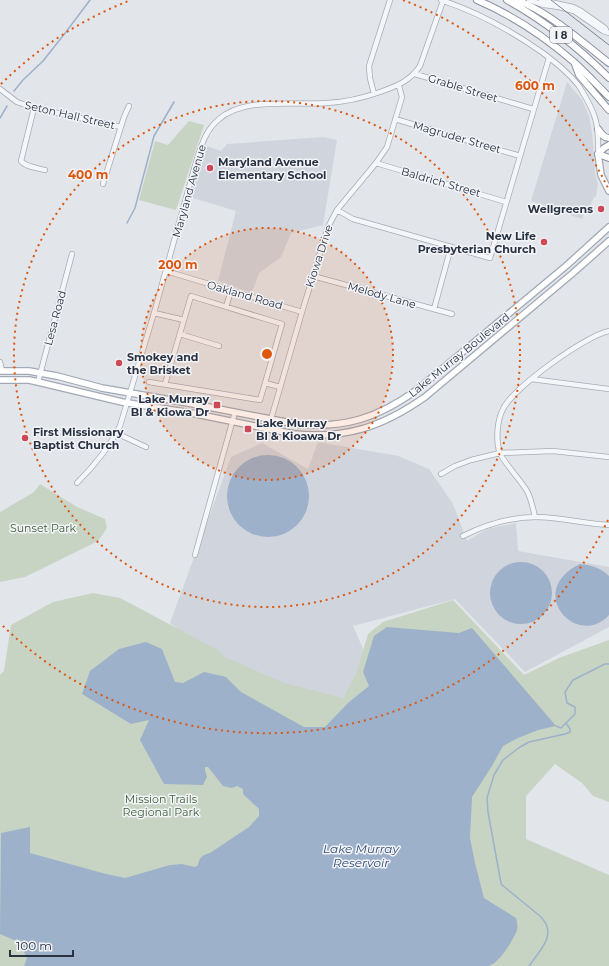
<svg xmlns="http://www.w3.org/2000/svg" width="609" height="966" viewBox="0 0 609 966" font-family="Montserrat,sans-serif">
	<rect width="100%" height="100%" fill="#e2e5ea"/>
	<!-- built -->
	<path fill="#d0d4dc" d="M567 82 582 100 589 116 592 133 595 174 598 183 596 197H594L588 211 584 213 582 219 531 201Z
		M323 137 337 140 323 225 291 233 281 257 259 273 252 293 218 281 236 211 190 197 204 145 221 151 227 144Z
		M318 442 398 456 429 469 453 504 467 541 487 529 516 523 518 551 609 567V627L525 672 455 599 353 626 364 651 356 680 339 704 221 662 170 623 231 457 262 443 308 469Z"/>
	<!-- green -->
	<path fill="#c7d4c3" d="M189 121 204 125 176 210 139 200 155 141 168 145Z
		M40 484 77 507 105 519 107 528 98 541 25 577 0 582V512L34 492Z
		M93 593 120 598 218 650 225 657 284 683 343 698 356 674 368 634 383 622 453 600 524 675 559 658 609 640V802L593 796 582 783 555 764 526 796V839L609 875V966H0V675L4 671 11 625 53 602Z"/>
	<!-- water -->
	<path fill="#9db1ca" d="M227 496a41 41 0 1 1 82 0a41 41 0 1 1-82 0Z
		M490 593a31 31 0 1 1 62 0a31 31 0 1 1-62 0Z
		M580 564C592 565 601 568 609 576V615C577 650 524 591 580 564Z
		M387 627 459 633 472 628 556 726 538 730 518 738 503 746 492 766 472 797 470 838 475 863 484 898 516 918C517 921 518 927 517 930 514 939 498 965 488 966H24L27 958 19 942 0 934 1 833 30 827V853L106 874 125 878 170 865 182 864 195 867 198 865C199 857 203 855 210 853L249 827 259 816V809L243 794V789L237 786 232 788 223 786 208 767H205V770L207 777 203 785 164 784 140 740 149 720 131 724 82 694 90 671 119 649 146 642 162 649 175 682 183 683 204 672 226 677 241 692 304 727H325L349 702 369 686 363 672 374 636Z"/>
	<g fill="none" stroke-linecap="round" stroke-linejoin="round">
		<!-- stream -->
		<path stroke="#9db1ca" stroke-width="1.5" d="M14 91 23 80 43 61 66 32 90 0
			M0 118 7 106
			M127 223 135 208 154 136 174 102
			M556 726 561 728 575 714V707L567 703 565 692 573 680 605 664H609
			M501 883 488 812 487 798 494 775 503 760 520 747 529 742 565 734 570 732V729L566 723
			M501 883 502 885 540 916C559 934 539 951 529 966"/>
		<defs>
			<path id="minor" d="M441 0C477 12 512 31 543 53 556 63 569 73 579 86 585 96 592 107 595 118 599 130 598 143 598 154
				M529 0 544 5 559 7 574 11 603 31 609 33
				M541 0 573 7 581 11 605 28 607 32
				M415 74 533 109
				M0 89 17 102 34 108 121 127
				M374 94 370 78 369 66 390 0
				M34 108 21 161C26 167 37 168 45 170
				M395 119 520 156
				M376 163 506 202
				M103 184 124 117 129 106
				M337 210 353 219 490 258 549 58
				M166 271 302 312
				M313 276 452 314
				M226 307 231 291
				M434 309 451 247
				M154 313 184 320
				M180 334 219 346
				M0 362 2 371
				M531 379 609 389
				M38 382 72 254
				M149 382 260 400 265 383 280 387
				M165 384 191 296 282 324 265 383
				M271 419 302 312 328 227 337 210 376 163 387 147 402 97 399 86
				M116 433 146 447
				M441 474 455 466 471 460 500 453 553 451 609 457
				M77 483C94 466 109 448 120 426L154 313 196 162C201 147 205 131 218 120 244 96 293 106 327 103 345 102 363 98 380 92 397 86 410 81 420 66L443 1
				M535 517C533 508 531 498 527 491 521 480 502 461 499 451 496 438 497 421 503 409 514 387 585 336 609 331
				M463 536C485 525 510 517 536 517 559 517 585 524 609 525
				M195 555 235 412"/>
			<path id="major" d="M598 154 601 175 609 191
				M0 371H29L57 376 102 388 188 403 296 424C344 429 378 418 418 389L566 266 609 227
				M0 380H29L38 382 122 402 191 413 294 434C346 439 382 427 425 397L573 273 609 241"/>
			<path id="highway" d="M477 0C512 15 545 37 574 62 586 73 598 86 609 97
				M507 0C545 21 578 47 609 78
				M517 0C550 13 581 41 609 63
				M575 64 579 75 609 110
				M598 129C601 133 603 138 609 138
				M609 145 604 148 598 154 609 158"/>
		</defs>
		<!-- minor casing -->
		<use href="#minor" stroke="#a7acb4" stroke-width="6"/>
		<!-- major casing -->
		<use href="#major" stroke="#a1a9b6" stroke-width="8"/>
		<!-- highway casing -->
		<use href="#highway" stroke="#8991a1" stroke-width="8"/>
		<!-- minor -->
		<use href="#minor" stroke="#f5f6f9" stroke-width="4.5"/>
		<!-- major -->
		<use href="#major" stroke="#fff" stroke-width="5.5"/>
		<!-- highway -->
		<use href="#highway" stroke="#fff" stroke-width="6"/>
		<!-- tram -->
		<path stroke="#7b8394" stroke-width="1" d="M551 0 609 45"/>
	</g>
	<!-- distance rings -->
	<circle cx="267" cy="354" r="126" fill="#de570f" fill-opacity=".12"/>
	<g fill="none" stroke="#de570f" stroke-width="2" stroke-dasharray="2 4">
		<circle cx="267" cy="354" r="126"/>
		<circle cx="267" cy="354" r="253"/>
		<path d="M608 520A379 379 0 0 1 1 624M1 84A379 379 0 0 1 131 0M403 0A379 379 0 0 1 608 188"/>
	</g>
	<!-- markers -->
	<g fill="#ce4956" stroke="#f2f4f8" stroke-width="1.5">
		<circle cx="210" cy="168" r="4"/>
		<circle cx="601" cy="209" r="4"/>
		<circle cx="544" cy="242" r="4"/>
		<circle cx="119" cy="363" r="4"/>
		<rect x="213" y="401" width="8" height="8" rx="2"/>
		<rect x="244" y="425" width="8" height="8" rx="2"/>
		<circle cx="25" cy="438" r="4"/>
	</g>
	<g text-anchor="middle" stroke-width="3" stroke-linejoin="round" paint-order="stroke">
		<!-- shield labels -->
		<rect fill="#f2f4f8" stroke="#666c79" stroke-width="1" x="550" y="27" width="22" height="16" rx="3"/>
		<g font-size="10" font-weight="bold" fill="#2a3242">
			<text x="561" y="39">I 8</text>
		</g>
		<!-- street labels -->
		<g font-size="11" fill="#2a3242" stroke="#f2f4f8">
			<text transform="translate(463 88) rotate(17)" y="4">Grable Street</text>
			<text transform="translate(70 115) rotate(13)" y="4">Seton Hall Street</text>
			<text transform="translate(457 137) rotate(16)" y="4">Magruder Street</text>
			<text transform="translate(441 182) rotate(16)" y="4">Baldrich Street</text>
			<text transform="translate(189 191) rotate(-74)" y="4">Maryland Avenue</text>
			<text transform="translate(319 256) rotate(-72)" y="4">Kiowa Drive</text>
			<text transform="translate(245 295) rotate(16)" y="4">Oakland Road</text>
			<text transform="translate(382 295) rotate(16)" y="4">Melody Lane</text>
			<text transform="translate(55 318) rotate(-75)" y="4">Lesa Road</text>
			<text transform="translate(459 355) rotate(-39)" y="4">Lake Murray Boulevard</text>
		</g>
		<!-- poi labels -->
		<g font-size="11" font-weight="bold" fill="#2a3242" stroke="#f2f4f8" text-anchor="start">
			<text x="218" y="166">Maryland Avenue<tspan x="218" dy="13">Elementary School</tspan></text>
			<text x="593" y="213" text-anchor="end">Wellgreens</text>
			<text x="536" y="240" text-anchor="end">New Life<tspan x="536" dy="13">Presbyterian Church</tspan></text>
			<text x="127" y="361">Smokey and<tspan x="127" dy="13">the Brisket</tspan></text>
			<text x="209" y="403" text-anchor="end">Lake Murray<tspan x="209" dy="13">Bl &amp; Kiowa Dr</tspan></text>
			<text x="256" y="427">Lake Murray<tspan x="256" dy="13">Bl &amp; Kioawa Dr</tspan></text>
			<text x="33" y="436">First Missionary<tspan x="33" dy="13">Baptist Church</tspan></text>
		</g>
		<!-- park labels -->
		<g font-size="11" fill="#3d5e37" stroke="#f2f4f8">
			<text x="43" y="532">Sunset Park</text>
			<text x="161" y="803">Mission Trails<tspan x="161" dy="13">Regional Park</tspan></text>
		</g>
		<!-- water labels -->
		<g font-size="12" font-style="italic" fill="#344e76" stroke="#f2f4f8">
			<text x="361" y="853">Lake Murray<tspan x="361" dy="14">Reservoir</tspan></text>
		</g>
	</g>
	<circle cx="267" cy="354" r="6" fill="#de570f" stroke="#f2f4f8" stroke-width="2"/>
	<g font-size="12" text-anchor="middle" font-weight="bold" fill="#de570f" stroke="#f2f4f8" stroke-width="3" stroke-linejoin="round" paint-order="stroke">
		<text x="535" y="90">600 m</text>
		<text x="88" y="179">400 m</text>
		<text x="178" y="269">200 m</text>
	</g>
	<!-- scale -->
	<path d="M10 950v6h63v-6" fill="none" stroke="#2a3242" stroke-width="2"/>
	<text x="16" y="950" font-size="12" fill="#2a3242" stroke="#f2f4f8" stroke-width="3" paint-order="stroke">100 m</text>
</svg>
